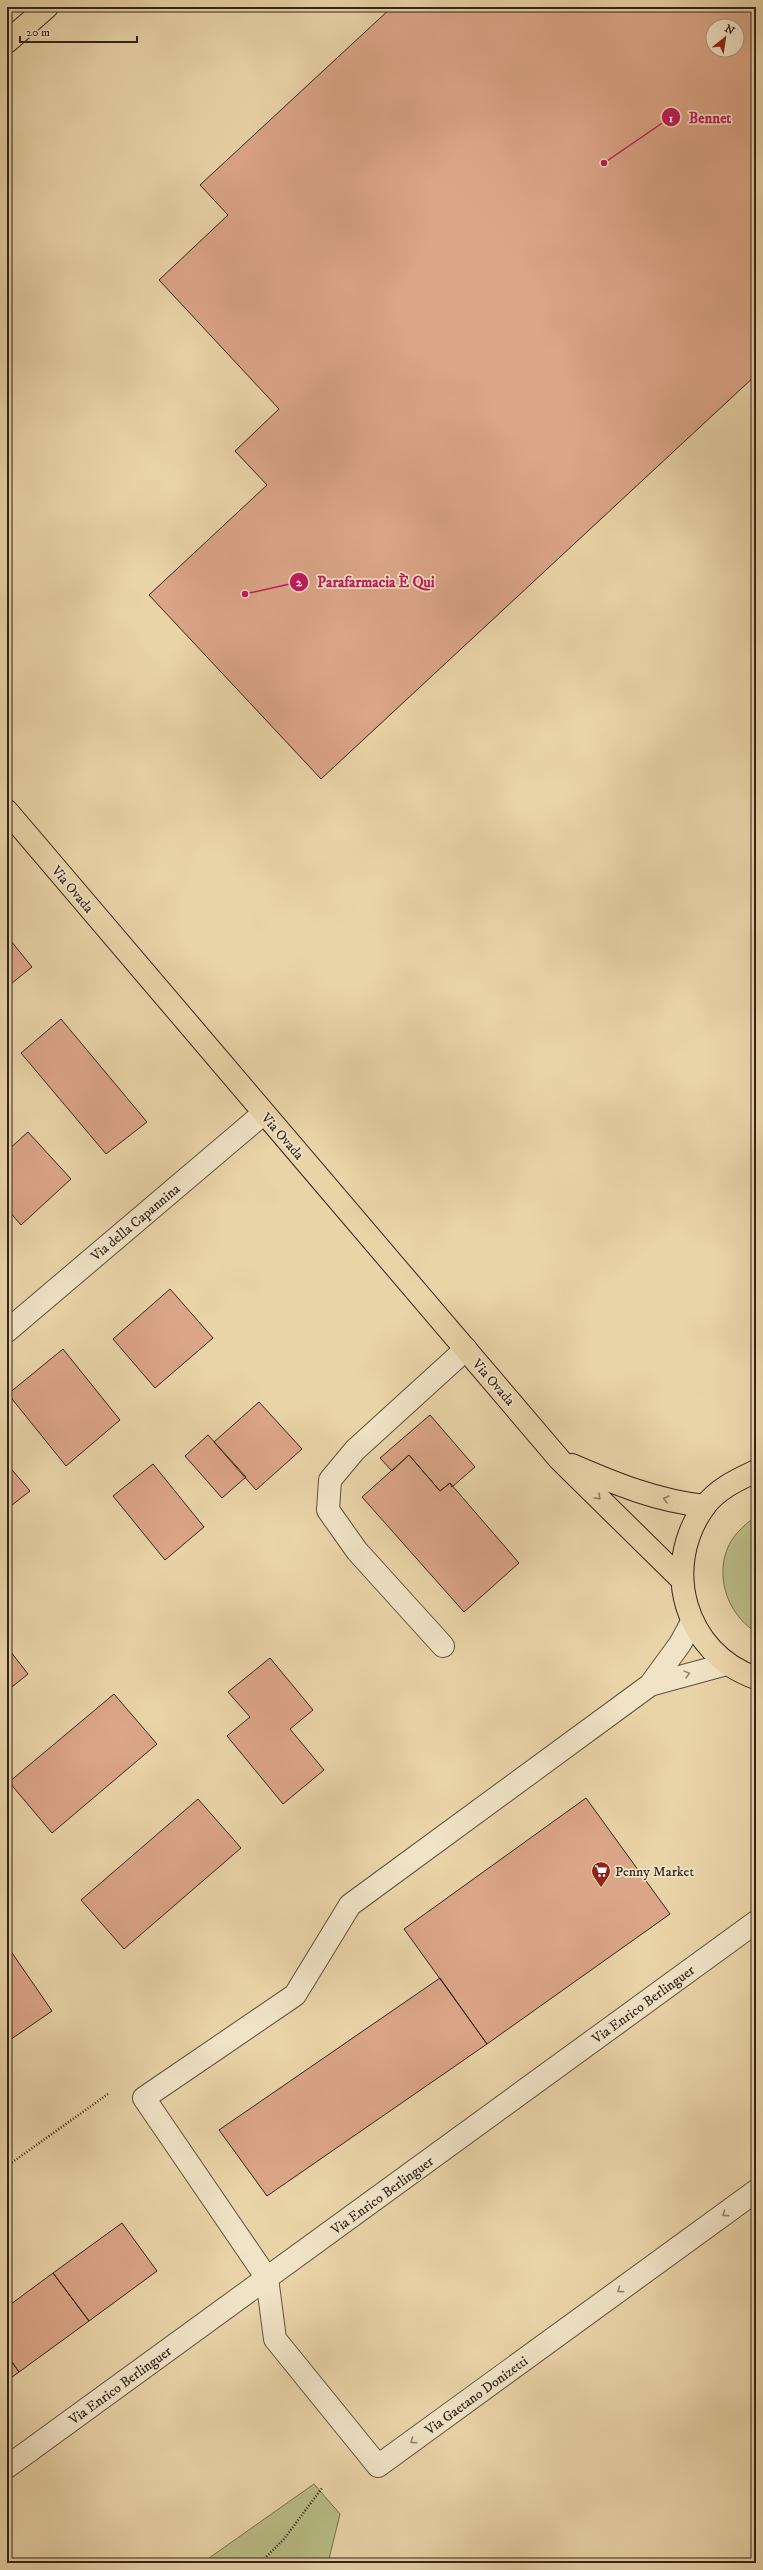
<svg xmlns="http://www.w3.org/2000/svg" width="763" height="2570" viewBox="0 0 763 2570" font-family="'IM FELL DW Pica',serif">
	<rect width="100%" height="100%" fill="#e9d4a8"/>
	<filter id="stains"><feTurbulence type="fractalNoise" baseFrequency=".005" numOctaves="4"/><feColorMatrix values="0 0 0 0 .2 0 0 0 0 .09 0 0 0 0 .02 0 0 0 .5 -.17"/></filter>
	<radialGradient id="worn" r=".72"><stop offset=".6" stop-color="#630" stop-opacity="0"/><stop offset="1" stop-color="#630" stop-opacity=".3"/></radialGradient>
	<!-- green -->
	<path fill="#b9bc85" stroke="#767050" d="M756 1516V1632C723 1612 711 1563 737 1533 743 1526 750 1521 756 1516Z
		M314 2484 340 2514 328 2563H202Z"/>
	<!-- building -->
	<path fill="#dba587" stroke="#32241c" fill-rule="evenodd" d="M392 7H756V375L321 779 149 595 267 485 235 451 279 409 159 280 228 215 200 185ZM713 26H737V50H713Z
		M7 936 32 967 7 987Z
		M61 1019 147 1122 106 1154 21 1053Z
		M28 1132 71 1179 21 1225 7 1209V1151Z
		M170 1289 213 1338 155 1388 113 1339Z
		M63 1349 120 1420 66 1466 8 1394Z
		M259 1402 302 1449 256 1490 214 1442Z
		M430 1415 475 1467 452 1487 450 1483 440 1491 409 1455 392 1471 380 1458Z
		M208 1435 246 1477 222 1498 185 1456Z
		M409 1455 440 1491 450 1483 519 1563 464 1612 362 1497Z
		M7 1464 30 1491 7 1509Z
		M153 1464 204 1527 165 1560 113 1496Z
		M7 1647 28 1674 7 1691Z
		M270 1658 313 1710 290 1729 324 1770 283 1804 227 1736 250 1717 228 1692Z
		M114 1694 157 1744 52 1833 9 1782Z
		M586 1798 670 1914 487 2044 404 1929Z
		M198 1799 241 1848 124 1949 81 1900Z
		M8 1947 52 2011 7 2042V1948Z
		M440 1978 487 2044 267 2196 219 2130Z
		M122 2223 157 2271 89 2321 53 2273Z
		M53 2273 89 2321 19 2372 7 2355V2307Z
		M7 2355 19 2372 7 2381Z"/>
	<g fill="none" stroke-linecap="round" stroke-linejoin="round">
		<defs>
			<path id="minor" d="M7 1331 264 1113
				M692 1622 680 1644 650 1685 350 1905 295 1995 144 2098 267 2278 275 2339 378 2466 756 2191
				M443 1646 357 1551 328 1510 330 1480 355 1450 466 1349
				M650 1685 727 1664
				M7 2467 756 1922"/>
			<path id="major" d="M7 42 47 7
				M7 811 560 1460 681 1579
				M572 1465C616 1484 657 1501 705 1506
				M756 1471C737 1480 717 1489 704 1507 661 1567 684 1653 756 1678"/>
		</defs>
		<!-- minor casing -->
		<use href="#minor" stroke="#60503f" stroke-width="24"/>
		<!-- major casing -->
		<use href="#major" stroke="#32241c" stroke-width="24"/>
		<!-- path -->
		<path stroke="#32241c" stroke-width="2.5" stroke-dasharray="1 2" stroke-linecap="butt" d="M7 2166 108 2094
			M260 2563 284 2539 322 2488"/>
		<!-- minor -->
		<use href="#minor" stroke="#f1e3c6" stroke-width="22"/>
		<!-- major -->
		<use href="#major" stroke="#e9d4a8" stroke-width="22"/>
	</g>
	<!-- one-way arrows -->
	<defs><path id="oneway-chevron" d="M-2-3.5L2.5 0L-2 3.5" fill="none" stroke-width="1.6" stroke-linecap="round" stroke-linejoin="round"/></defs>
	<g stroke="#8e7c62">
		<use href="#oneway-chevron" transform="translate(598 1497) rotate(45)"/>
		<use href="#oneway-chevron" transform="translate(666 1499) rotate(-166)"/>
	</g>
	<g stroke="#928471">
		<use href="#oneway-chevron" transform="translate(687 1674) rotate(-15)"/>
		<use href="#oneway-chevron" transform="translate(725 2214) rotate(144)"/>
		<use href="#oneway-chevron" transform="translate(620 2290) rotate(144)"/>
		<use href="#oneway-chevron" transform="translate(413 2441) rotate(144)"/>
	</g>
	<!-- icons -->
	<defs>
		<symbol id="supermarket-pin" viewBox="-11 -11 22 30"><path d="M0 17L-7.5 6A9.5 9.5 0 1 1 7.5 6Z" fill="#8f2418" stroke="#f1e3c6"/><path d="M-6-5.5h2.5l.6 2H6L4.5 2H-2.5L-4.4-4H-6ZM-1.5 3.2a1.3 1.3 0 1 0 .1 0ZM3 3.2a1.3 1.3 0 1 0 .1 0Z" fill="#fff"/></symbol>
	</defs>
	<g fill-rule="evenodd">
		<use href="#supermarket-pin" x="590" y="1860" width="22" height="30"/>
	</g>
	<g text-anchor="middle" stroke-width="3.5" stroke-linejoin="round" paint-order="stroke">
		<!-- street labels -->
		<g font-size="14" fill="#32241c" stroke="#f1e3c6">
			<text transform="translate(73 889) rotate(50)" y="5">Via Ovada</text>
			<text transform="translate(283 1136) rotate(49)" y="5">Via Ovada</text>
			<text transform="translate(135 1222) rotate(-40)" y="5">Via della Capannina</text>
			<text transform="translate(494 1382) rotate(49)" y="5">Via Ovada</text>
			<text transform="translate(643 2004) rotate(-36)" y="5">Via Enrico Berlinguer</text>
			<text transform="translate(382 2195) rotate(-36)" y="5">Via Enrico Berlinguer</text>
			<text transform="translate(120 2385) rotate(-36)" y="5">Via Enrico Berlinguer</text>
			<text transform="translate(476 2395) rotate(-36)" y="5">Via Gaetano Donizetti</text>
		</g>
		<!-- poi labels -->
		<g font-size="14" fill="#32241c" stroke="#f1e3c6" text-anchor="start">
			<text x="615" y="1876">Penny Market</text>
		</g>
	</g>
	<!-- callouts -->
	<path fill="none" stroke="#c2185b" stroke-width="1.5" d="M604 163L671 117M245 594L299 582"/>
	<g fill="#c2185b" stroke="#f1e3c6" stroke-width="1.5">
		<circle cx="604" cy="163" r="4"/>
		<circle cx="245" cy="594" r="4"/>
		<circle cx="671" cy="117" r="10"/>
		<circle cx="299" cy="582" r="10"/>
	</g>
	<g font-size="12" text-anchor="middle" font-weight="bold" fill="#fff">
		<text x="671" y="122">1</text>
		<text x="299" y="586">2</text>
	</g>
	<g font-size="15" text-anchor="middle" font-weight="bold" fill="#c2185b" stroke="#f1e3c6" stroke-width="3.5" stroke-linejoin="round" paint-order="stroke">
		<text x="710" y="123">Bennet</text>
		<text x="376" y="587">Parafarmacia È Qui</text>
	</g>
	<!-- margin -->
	<rect width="763" height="2570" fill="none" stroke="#e9d4a8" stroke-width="24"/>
	<rect x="8" y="8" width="747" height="2554" fill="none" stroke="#32241c" stroke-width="2"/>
	<rect x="12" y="12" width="739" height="2546" fill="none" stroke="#32241c"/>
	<!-- north arrow -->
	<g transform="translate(725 38) rotate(30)"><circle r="19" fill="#f1e3c6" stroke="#a59782"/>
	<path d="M0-3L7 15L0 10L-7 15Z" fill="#8f2418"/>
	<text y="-6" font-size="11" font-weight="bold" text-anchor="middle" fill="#32241c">N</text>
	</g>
	<!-- scale -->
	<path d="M20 36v6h117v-6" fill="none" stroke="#32241c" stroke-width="2"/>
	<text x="26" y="36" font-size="12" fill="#32241c" stroke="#f1e3c6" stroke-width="3" paint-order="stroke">20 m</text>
	<rect width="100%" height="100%" filter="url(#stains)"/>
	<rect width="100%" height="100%" fill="url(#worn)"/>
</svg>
